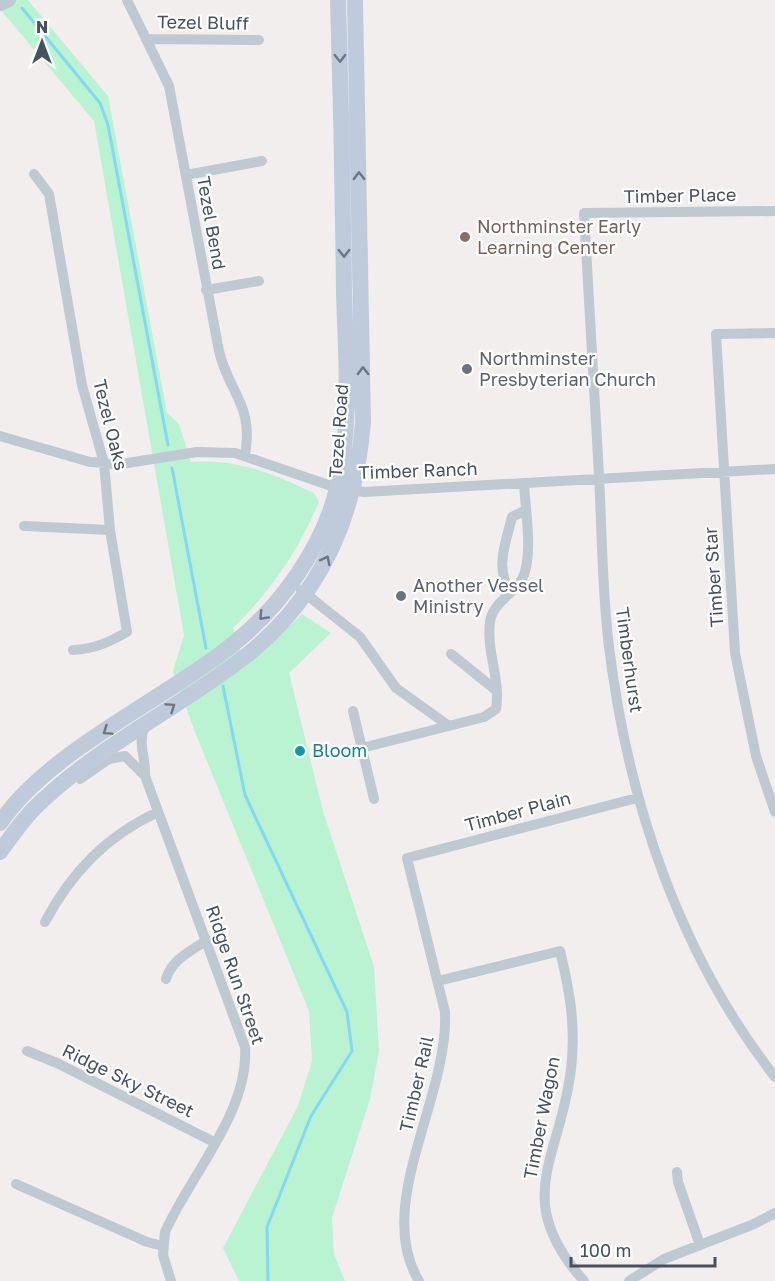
<svg xmlns="http://www.w3.org/2000/svg" width="775" height="1281" viewBox="0 0 775 1281" font-family="'Golos Text',sans-serif">
	<rect width="100%" height="100%" fill="#f2eeee"/>
	<!-- green -->
	<path fill="#b9f3d1" d="M0 0H28L108 96 167 413 179 424 191 462C237 458 273 474 314 493L319 502C298 551 271 591 233 628L246 666 302 614 331 633 289 673 323 811 374 967 379 1051 370 1099 332 1218 334 1254 345 1281H239L223 1248 298 1106 312 1061 309 1011 195 732 173 671 184 635 94 121 0 9Z"/>
	<g fill="none" stroke-linecap="round" stroke-linejoin="round">
		<!-- stream -->
		<path stroke="#81d9f5" stroke-width="3" d="M22 8 100 103 108 125 168 445
			M172 468 206 648
			M223 686 245 795 347 1012 352 1051 311 1116 267 1227 268 1281"/>
		<!-- minor -->
		<path stroke="#bec9d2" stroke-width="10" d="M127 0 169 86 219 351C229 394 254 404 245 455
			M148 39 259 40
			M34 174 49 194 82 385 104 463 110 530 127 632C109 642 95 649 73 650
			M186 175 262 161
			M775 211 584 213C589 300 594 388 599 475 602 533 602 590 609 647 628 801 679 954 775 1077
			M206 290 259 281
			M775 333 716 334 735 653 756 756 775 812
			M0 436 90 462 121 464 197 452 235 453 337 488 364 492 775 469
			M24 526 110 530
			M301 590 360 637 396 688 449 726
			M511 592C494 569 506 542 512 517L526 510
			M451 654 497 691
			M353 711 374 799
			M145 725C137 744 146 756 145 776L245 1047C249 1112 191 1174 165 1232L163 1255 171 1281
			M362 748 484 717 496 709C501 680 486 651 490 622 492 603 514 594 522 579 534 557 525 508 524 483
			M80 779 109 759 125 756 145 776
			M45 922C71 873 106 836 158 812
			M166 979C172 959 191 951 207 940
			M438 981 560 951C570 991 576 1028 571 1069 561 1158 510 1198 584 1281
			M27 1051 57 1063 214 1142
			M677 1172 678 1182 700 1245
			M16 1184 147 1242 163 1246
			M419 1281C373 1206 449 1098 445 1012L407 858 637 798
			M629 1281 664 1259 754 1224 775 1213"/>
		<!-- tertiary -->
		<path stroke="#bec9d2" stroke-width="14" d="M0 4 9 0"/>
		<!-- secondary -->
		<path stroke="#bfcbda" stroke-width="16" d="M0 823C48 751 164 700 232 645 280 607 322 549 337 489 352 426 346 358 344 294 343 196 341 98 338 0
			M0 852C13 834 26 815 43 800 104 743 182 706 247 655 321 596 356 514 363 422L355 0"/>
	</g>
	<!-- one-way arrows -->
	<defs><path id="oneway-chevron" d="M-2-3.5L2.5 0L-2 3.5" fill="none" stroke-width="1.6" stroke-linecap="round" stroke-linejoin="round" transform="scale(1.5)"/></defs>
	<g stroke="#6a7683">
		<use href="#oneway-chevron" transform="translate(340 58) rotate(89)"/>
		<use href="#oneway-chevron" transform="translate(359 176) rotate(-91)"/>
		<use href="#oneway-chevron" transform="translate(344 253) rotate(89)"/>
		<use href="#oneway-chevron" transform="translate(363 371) rotate(-91)"/>
		<use href="#oneway-chevron" transform="translate(326 560) rotate(-63)"/>
		<use href="#oneway-chevron" transform="translate(263 616) rotate(133)"/>
		<use href="#oneway-chevron" transform="translate(171 707) rotate(-34)"/>
		<use href="#oneway-chevron" transform="translate(107 731) rotate(146)"/>
	</g>
	<!-- markers -->
	<circle fill="#8d6e63" stroke="#fff" stroke-width="2" cx="465" cy="237" r="6"/>
	<g fill="#6b7280" stroke="#fff" stroke-width="2">
		<circle cx="467" cy="369" r="6"/>
		<circle cx="401" cy="596" r="6"/>
	</g>
	<circle fill="#0f9aa8" stroke="#fff" stroke-width="2" cx="300" cy="751" r="6"/>
	<g text-anchor="middle" stroke-width="4.5" stroke-linejoin="round" paint-order="stroke">
		<!-- street labels -->
		<g font-size="18" fill="#45515e" stroke="#fff">
			<text transform="translate(203 23) rotate(1)" y="6">Tezel Bluff</text>
			<text transform="translate(680 196) rotate(-1)" y="6">Timber Place</text>
			<text transform="translate(211 223) rotate(80)" y="6">Tezel Bend</text>
			<text transform="translate(110 425) rotate(76)" y="6">Tezel Oaks</text>
			<text transform="translate(339 431) rotate(-86)" y="6">Tezel Road</text>
			<text transform="translate(418 471) rotate(-2)" y="6">Timber Ranch</text>
			<text transform="translate(714 577) rotate(-94)" y="6">Timber Star</text>
			<text transform="translate(629 660) rotate(82)" y="6">Timberhurst</text>
			<text transform="translate(518 812) rotate(-15)" y="6">Timber Plain</text>
			<text transform="translate(235 975) rotate(71)" y="6">Ridge Run Street</text>
			<text transform="translate(128 1081) rotate(26)" y="6">Ridge Sky Street</text>
			<text transform="translate(417 1084) rotate(-77)" y="6">Timber Rail</text>
			<text transform="translate(542 1118) rotate(-79)" y="6">Timber Wagon</text>
		</g>
		<!-- education labels -->
		<g font-size="18" fill="#785e54" stroke="#fff" text-anchor="start">
			<text x="477" y="233">Northminster Early<tspan x="477" dy="21">Learning Center</tspan></text>
		</g>
		<!-- worship labels -->
		<g font-size="18" fill="#5b616d" stroke="#fff" text-anchor="start">
			<text x="479" y="365">Northminster<tspan x="479" dy="21">Presbyterian Church</tspan></text>
			<text x="413" y="592">Another Vessel<tspan x="413" dy="21">Ministry</tspan></text>
		</g>
		<!-- culture labels -->
		<g font-size="18" fill="#0d838f" stroke="#fff" text-anchor="start">
			<text x="312" y="757">Bloom</text>
		</g>
	</g>
	<!-- north arrow -->
	<g transform="translate(42 42)" stroke="#ffffff" stroke-width="4.5" paint-order="stroke">
	<path d="M0-4.5L10 22L0 15L-10 22Z" fill="#45515e"/>
	<text y="-9" font-size="16" font-weight="bold" text-anchor="middle" fill="#45515e">N</text>
	</g>
	<!-- scale -->
	<path d="M571 1257v9h144v-9" fill="none" stroke="#45515e" stroke-width="3"/>
	<text x="580" y="1257" font-size="18" fill="#45515e" stroke="#ffffff" stroke-width="4.5" paint-order="stroke">100 m</text>
</svg>
